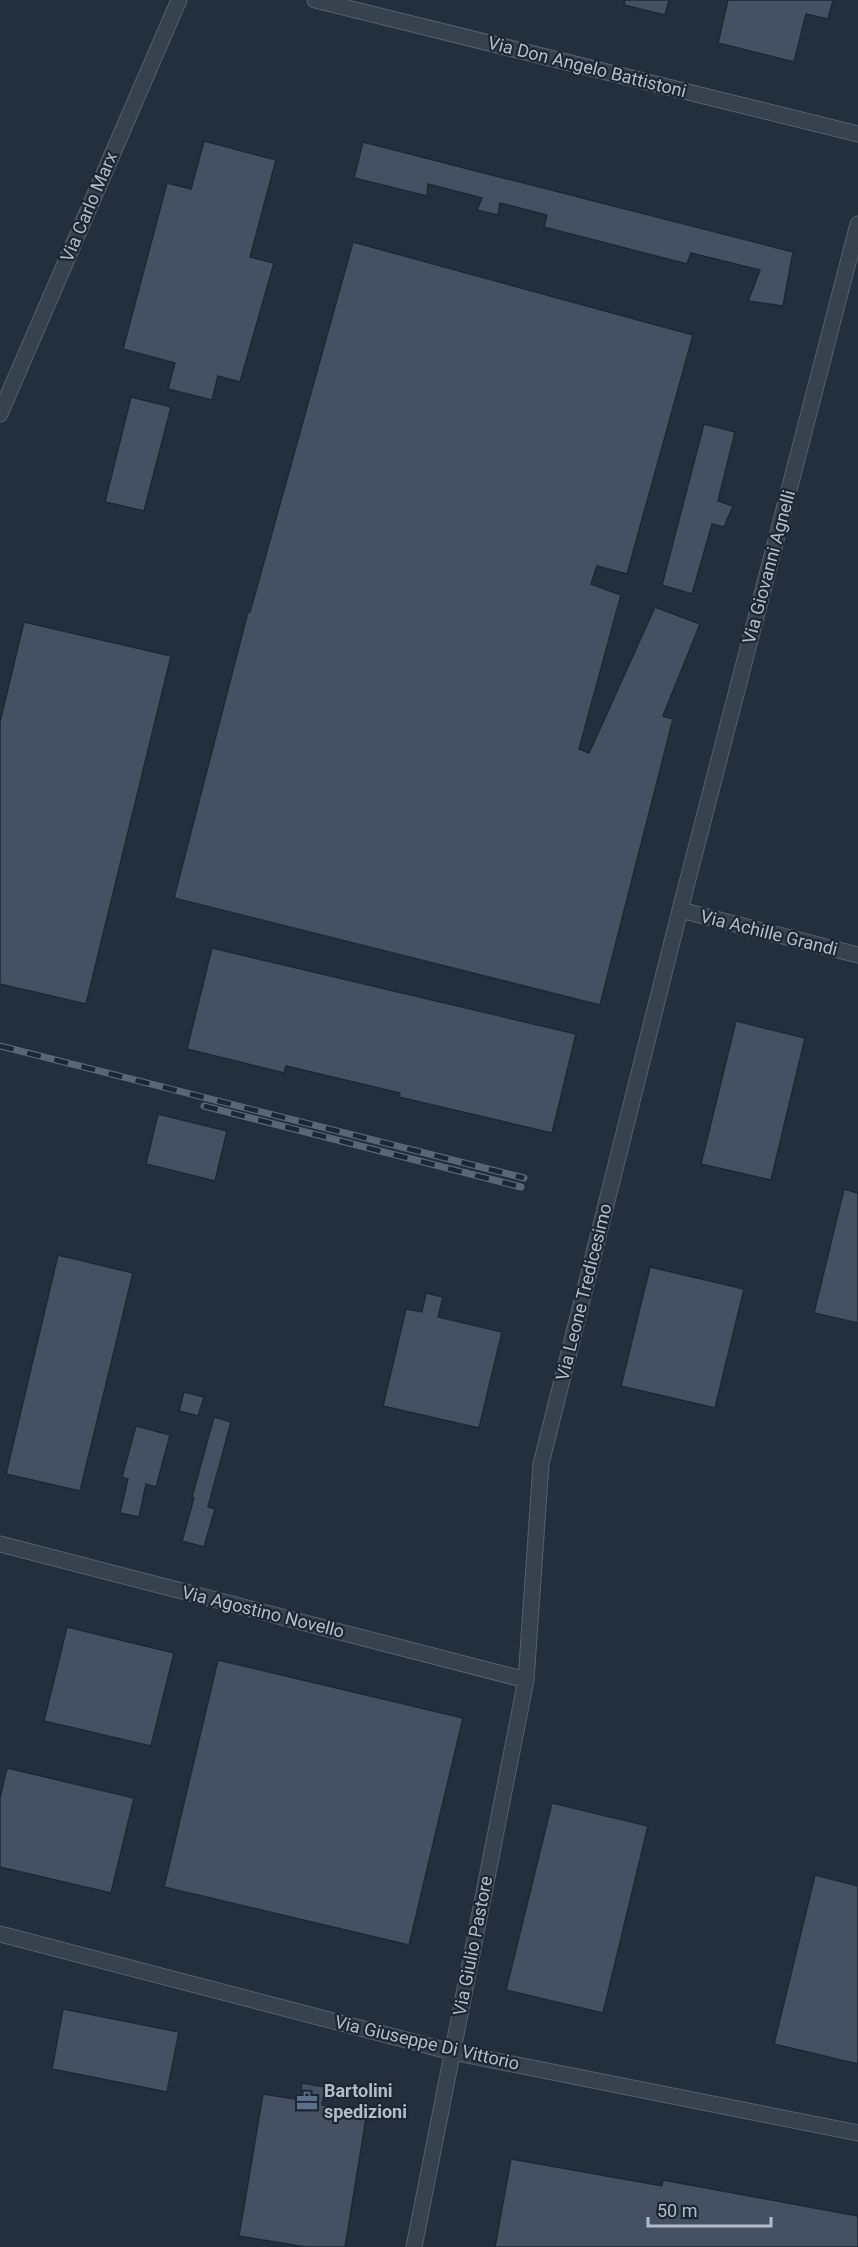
<svg xmlns="http://www.w3.org/2000/svg" width="858" height="2247" viewBox="0 0 858 2247" font-family="Roboto,sans-serif">
	<rect width="100%" height="100%" fill="#242f3e"/>
	<!-- building -->
	<path fill="#455162" stroke="#1f2835" stroke-width="1.5" d="M625 0H669L665 15 624 5Z
		M728 0H833L828 19 806 14 794 62 718 43Z
		M204 141 276 160 250 257 274 263 240 382 218 376 212 400 168 389 175 363 123 349 167 183 191 189Z
		M363 142 793 252 783 306 748 301 760 270 691 253 687 264 544 227 547 215 500 203 498 215 477 210 482 198 428 184 427 196 354 178Z
		M353 242 693 335 627 574 597 566 591 584 621 595 579 749 589 753 655 607 700 624 663 716 673 719 600 1005 174 898 248 612H250Z
		M131 397 171 407 144 511 105 502Z
		M704 424 735 432 718 501 733 506 724 527 712 524 692 594 662 585Z
		M24 622 171 656 86 1004 0 984V722Z
		M212 948 576 1034 552 1133 399 1097 400 1093 286 1066 284 1073 187 1049Z
		M736 1021 805 1038 771 1180 701 1164Z
		M158 1114 227 1131 215 1181 146 1164Z
		M844 1189 858 1193V1323L814 1313Z
		M58 1255 133 1273 80 1491 6 1474Z
		M650 1267 744 1289 715 1408 621 1386Z
		M426 1293 443 1297 438 1317 502 1332 479 1428 383 1406 406 1309 422 1312Z
		M184 1392 204 1397 198 1416 179 1411Z
		M214 1417 231 1422 208 1507 215 1509 204 1547 182 1541 194 1498 192 1497Z
		M136 1426 170 1435 156 1487 146 1484 139 1517 120 1513 128 1479 122 1477Z
		M67 1627 174 1653 151 1746 44 1721Z
		M218 1660 463 1718 409 1945 164 1887Z
		M7 1768 134 1798 111 1893 0 1867V1798Z
		M552 1803 648 1826 603 2013 506 1990Z
		M815 1875 858 1886V2064L774 2044Z
		M63 2009 179 2032 167 2092 52 2069Z
		M302 2083 325 2087 322 2105 367 2112 345 2247H306L239 2236 263 2094 300 2100Z
		M511 2159 662 2186 663 2180 858 2216V2247H495Z"/>
	<g fill="none" stroke-linecap="round" stroke-linejoin="round">
		<defs>
			<path id="street" d="M315 0 858 134
				M0 414 179 0
				M680 910 858 955
				M0 1544 526 1680
				M0 1934 452 2052 858 2133
				M414 2247 526 1680 541 1464 680 910 858 224"/>
		</defs>
		<!-- street casing -->
		<use href="#street" stroke="#565f6c" stroke-width="17"/>
		<!-- street -->
		<use href="#street" stroke="#38414e" stroke-width="15"/>
		<defs>
			<path id="rail" d="M0 1046 524 1178
				M204 1106 521 1187"/>
		</defs>
		<!-- rail casing -->
		<use href="#rail" stroke="#5a6575" stroke-width="7"/>
		<!-- rail -->
		<use href="#rail" stroke="#1d2633" stroke-width="4.5" stroke-dasharray="14" stroke-linecap="butt"/>
	</g>
	<!-- icons -->
	<defs>
		<symbol id="office-bare" viewBox="-9 -9 18 18"><path d="M-6-3h4V-5.5h4V-3h4V5H-6ZM-1-4.5V-3h2v-1.5ZM-6 0V1H6V0Z" fill="#5c6f8a" stroke="#1d2633" stroke-width="2.5" paint-order="stroke"/></symbol>
	</defs>
	<g fill-rule="evenodd">
		<use href="#office-bare" x="292" y="2086" width="30" height="30"/>
	</g>
	<g text-anchor="middle" stroke-width="4.5" stroke-linejoin="round" paint-order="stroke">
		<!-- street labels -->
		<g font-size="18" fill="#b4bcc9" stroke="#1d2633">
			<text transform="translate(587 67) rotate(14)" y="6">Via Don Angelo Battistoni</text>
			<text transform="translate(89 207) rotate(-67)" y="6">Via Carlo Marx</text>
			<text transform="translate(769 567) rotate(-75)" y="6">Via Giovanni Agnelli</text>
			<text transform="translate(769 933) rotate(14)" y="6">Via Achille Grandi</text>
			<text transform="translate(584 1292) rotate(-76)" y="6">Via Leone Tredicesimo</text>
			<text transform="translate(263 1612) rotate(14)" y="6">Via Agostino Novello</text>
			<text transform="translate(473 1946) rotate(-79)" y="6">Via Giulio Pastore</text>
			<text transform="translate(427 2043) rotate(13)" y="6">Via Giuseppe Di Vittorio</text>
		</g>
		<!-- poi labels -->
		<g font-size="18" font-weight="bold" fill="#b4bcc9" stroke="#1d2633" text-anchor="start">
			<text x="324" y="2097">Bartolini<tspan x="324" dy="21">spedizioni</tspan></text>
		</g>
	</g>
	<!-- scale -->
	<path d="M648 2217v9h123v-9" fill="none" stroke="#b4bcc9" stroke-width="3"/>
	<text x="657" y="2217" font-size="18" fill="#b4bcc9" stroke="#1d2633" stroke-width="4.5" paint-order="stroke">50 m</text>
</svg>
